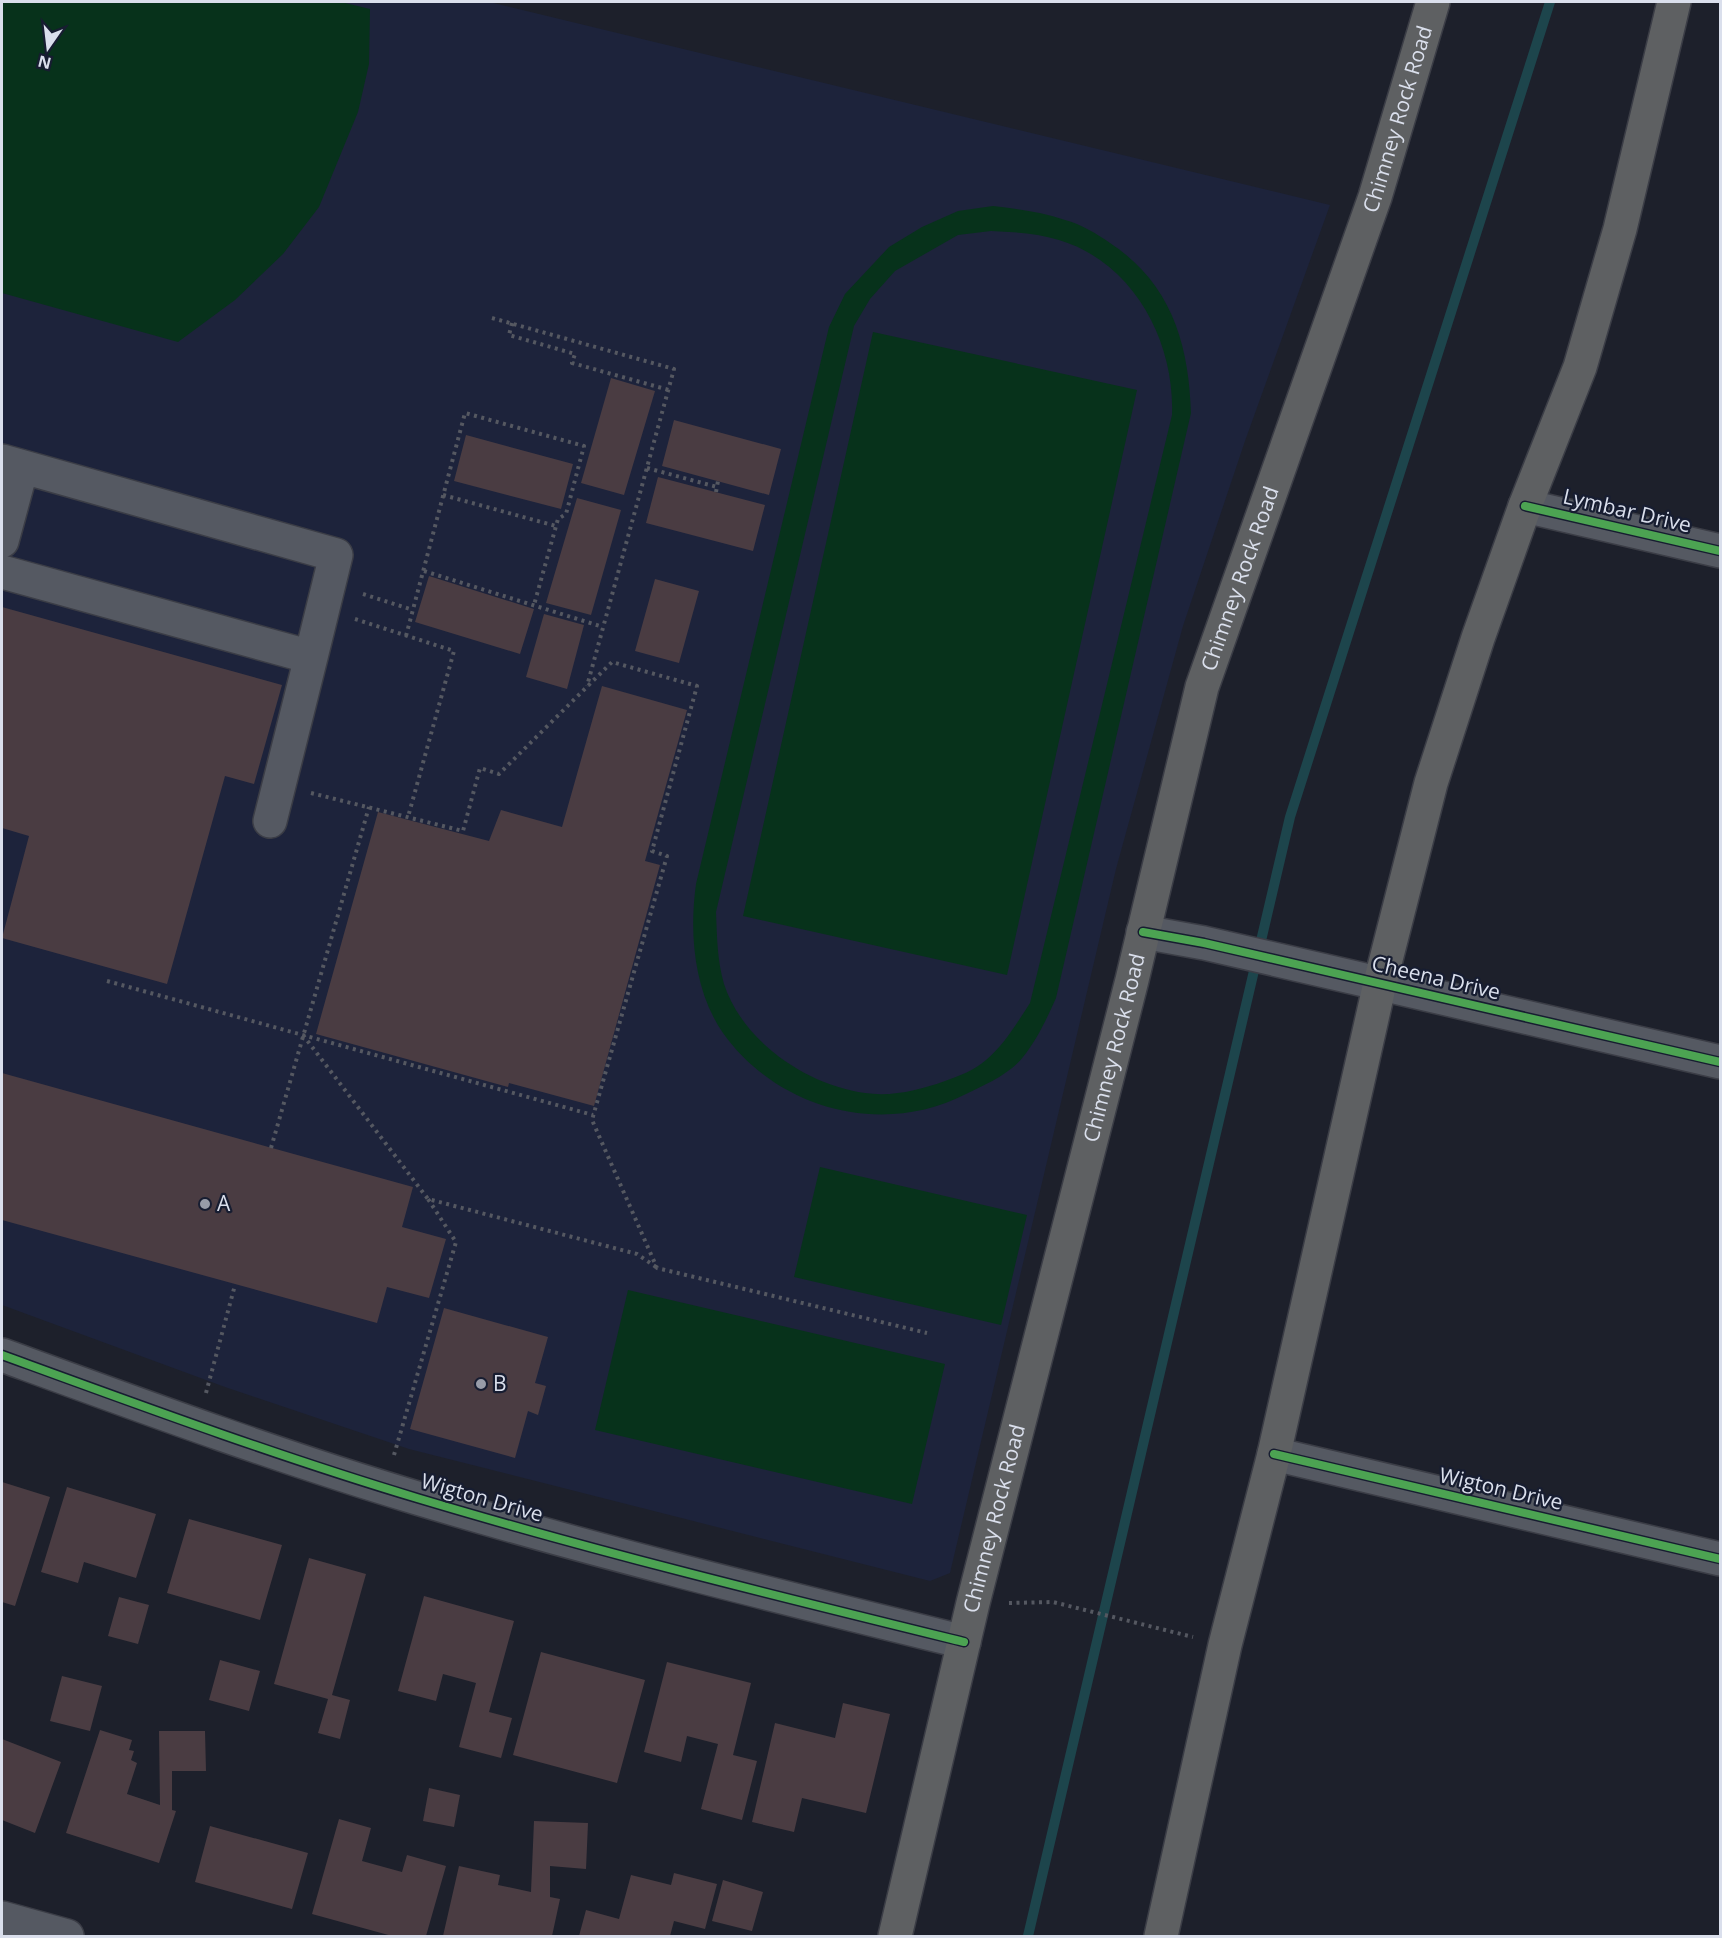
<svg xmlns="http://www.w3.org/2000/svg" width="1722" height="1938" viewBox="0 0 1722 1938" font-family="'Open Sans',sans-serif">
	<rect width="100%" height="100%" fill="#1d202b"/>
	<!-- built -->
	<path fill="#1d233b" d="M2 2H489L1330 205 1245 441 1183 626 1116 869 950 1573 930 1581 409 1449 225 1387 2 1305Z"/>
	<!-- green -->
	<path fill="#07321b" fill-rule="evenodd" d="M2 2H341L370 9 369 64 358 112 319 207 283 254 235 300 178 342 2 293Z
		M993 206C1018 209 1042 212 1065 220 1081 224 1097 234 1110 243 1171 283 1189 344 1191 413L1056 998C1047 1018 1037 1040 1023 1057 1010 1074 984 1085 966 1094 883 1137 778 1110 723 1033 694 991 689 934 696 884L829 327 845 294 889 247 922 227 958 211ZM991 231C1014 232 1037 233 1059 240 1133 262 1175 341 1172 415L1030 1003C1017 1023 1004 1045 986 1060 975 1070 959 1076 945 1081 920 1090 892 1097 865 1093 807 1085 743 1042 724 984 717 960 717 936 716 912L854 326 870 299 895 271 958 235Z
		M873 332 1137 390 1007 975 743 916Z
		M820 1167 1027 1215 1001 1325 794 1277Z
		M628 1290 945 1364 912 1504 595 1430Z"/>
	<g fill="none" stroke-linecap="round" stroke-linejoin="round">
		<!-- stream -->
		<path stroke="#1d454c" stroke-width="10" d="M1028 1936 1290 817 1550 2"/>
	</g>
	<!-- building -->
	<path fill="#4a3c42" d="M611 378 655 391 624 495 581 483Z
		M674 420 781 449 769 495 662 466Z
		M466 435 573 464 561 509 454 481Z
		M658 477 765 505 753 551 646 523Z
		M577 498 621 510 591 615 546 603Z
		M429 576 534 609 520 654 415 622Z
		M655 579 699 591 679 663 635 651Z
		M2 607 282 685 254 784 225 776 167 984 2 938 29 836 2 828Z
		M544 614 584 625 567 689 526 677Z
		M602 686 687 710 645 861 660 865 594 1106 509 1083 508 1087 316 1034 378 812 489 841 501 810 562 827Z
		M2 1073 413 1187 402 1227 446 1239 429 1298 387 1287 377 1323 2 1220Z
		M444 1308 548 1337 535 1383 546 1386 538 1415 528 1411 515 1458 410 1429Z
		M2 1482 50 1497 15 1606 2 1602Z
		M67 1487 156 1514 136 1578 84 1562 78 1583 41 1572Z
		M189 1519 282 1545 260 1620 167 1593Z
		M309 1558 366 1574 332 1695 350 1700 340 1739 318 1733 328 1699 274 1684Z
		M424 1596 514 1621 489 1712 512 1718 501 1758 459 1747 476 1683 443 1674 436 1701 398 1691Z
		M119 1597 149 1605 138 1644 108 1636Z
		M541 1652 645 1680 617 1783 513 1755Z
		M220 1660 260 1671 249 1711 209 1700Z
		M667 1662 751 1683 733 1755 757 1761 742 1820 701 1809 718 1744 687 1736 681 1762 644 1752Z
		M62 1676 102 1686 90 1731 50 1721Z
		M843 1703 890 1714 866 1813 802 1798 794 1832 752 1822 775 1723 835 1738Z
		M100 1730 132 1740 129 1750 134 1751 131 1760 137 1763 127 1794 160 1805 159 1731H205L206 1771H172V1810L176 1811 159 1863 66 1833Z
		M2 1739 61 1762 35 1833 2 1820Z
		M429 1788 460 1795 454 1827 423 1821Z
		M339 1819 371 1828 362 1861 402 1872 407 1855 446 1866 426 1936H392L312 1914Z
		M534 1821 588 1823 586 1869 550 1866V1897L560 1899 552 1936H443L459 1866 500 1875 498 1885 531 1892Z
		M210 1826 308 1853 292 1909 195 1882Z
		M674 1873 717 1884 705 1929 674 1921 670 1936H579L586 1910 619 1919 631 1875 671 1885Z
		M723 1880 763 1892 752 1931 712 1921Z"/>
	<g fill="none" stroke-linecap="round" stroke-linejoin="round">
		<defs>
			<path id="minor" d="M2 461 336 555 311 657 2 572
				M1525 506 1720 551
				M2 541 22 467
				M270 821 311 657
				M1143 932 1204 943 1720 1062
				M2 1355C139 1405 277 1456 417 1498 597 1552 781 1597 964 1642
				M1274 1454 1720 1559
				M2 1918 67 1936"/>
			<g id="major">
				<path id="s1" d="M895 1936 973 1603 1132 980 1202 687 1375 197 1433 2"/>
				<path d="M1161 1936 1225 1645 1274 1454 1380 983 1431 783 1478 638 1525 506 1580 367 1620 229 1674 2"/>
			</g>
		</defs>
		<!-- minor casing -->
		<use href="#minor" stroke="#3b3d46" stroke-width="36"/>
		<!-- major casing -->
		<use href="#major" stroke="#3b3d46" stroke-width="36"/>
		<!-- path -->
		<path stroke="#555861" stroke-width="4" stroke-dasharray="3 4.5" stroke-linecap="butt" d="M492 318 674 369 587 686
			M512 323 509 335 575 354 572 363 669 390
			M647 468 717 487
			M716 492 718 481
			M443 495 556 526
			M424 571 603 627
			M363 594 413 610
			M355 619 454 651 408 817
			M406 636 465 413 584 446 566 514 558 519 534 605
			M311 793 463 831 480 768 499 774 612 662 697 686 652 851 667 856 592 1120 657 1268 927 1333
			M107 981 593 1115
			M303 1035 428 1199 637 1254 656 1267
			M271 1148 369 807
			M206 1393 235 1285
			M394 1455 456 1242 428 1199
			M1009 1603 1053 1602 1193 1637"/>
		<!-- minor -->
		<use href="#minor" stroke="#555962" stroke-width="33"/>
		<!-- major -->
		<use href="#major" stroke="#5e6062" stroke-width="33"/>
		<defs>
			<path id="cycleway" d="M1525 506 1720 551
				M1143 932 1204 943 1720 1062
				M2 1355C139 1405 277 1456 417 1498 597 1552 781 1597 964 1642
				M1274 1454 1720 1559"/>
		</defs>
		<!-- cycleway casing -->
		<use href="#cycleway" stroke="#171d31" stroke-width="11"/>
		<!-- cycleway -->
		<use href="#cycleway" stroke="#4ca352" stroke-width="8"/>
	</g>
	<!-- markers -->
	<g fill="#989ca8" stroke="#171d31" stroke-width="2">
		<circle cx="205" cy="1204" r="6"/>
		<circle cx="481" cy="1384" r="6"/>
	</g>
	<g text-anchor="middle" stroke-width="4.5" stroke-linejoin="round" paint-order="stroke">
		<!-- street labels -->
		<g font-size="21" fill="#dadfec" stroke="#171d31">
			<text dy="7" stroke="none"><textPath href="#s1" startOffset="1887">Chimney Rock Road</textPath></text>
			<text transform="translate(1627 511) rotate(13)" y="7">Lymbar Drive</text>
			<text dy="7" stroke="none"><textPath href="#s1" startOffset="1401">Chimney Rock Road</textPath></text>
			<text transform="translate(1436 978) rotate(13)" y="7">Cheena Drive</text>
			<text dy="7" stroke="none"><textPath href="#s1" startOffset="915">Chimney Rock Road</textPath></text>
			<text transform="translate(1501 1489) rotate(13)" y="7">Wigton Drive</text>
			<text transform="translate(482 1498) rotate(16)" y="7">Wigton Drive</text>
			<text dy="7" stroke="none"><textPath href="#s1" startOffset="429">Chimney Rock Road</textPath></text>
		</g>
		<!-- poi labels -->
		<g font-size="21" fill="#dadfec" stroke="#171d31" text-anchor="start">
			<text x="217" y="1211">A</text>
			<text x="493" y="1391">B</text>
		</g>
	</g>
	<!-- border -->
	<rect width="1722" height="1938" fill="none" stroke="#dadfec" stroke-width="6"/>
	<!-- north arrow -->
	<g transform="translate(48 48) rotate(194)" stroke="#171d31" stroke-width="4.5" paint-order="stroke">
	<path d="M0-4.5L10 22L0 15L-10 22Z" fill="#dadfec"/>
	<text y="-9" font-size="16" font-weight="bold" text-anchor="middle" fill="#dadfec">N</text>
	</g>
</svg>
